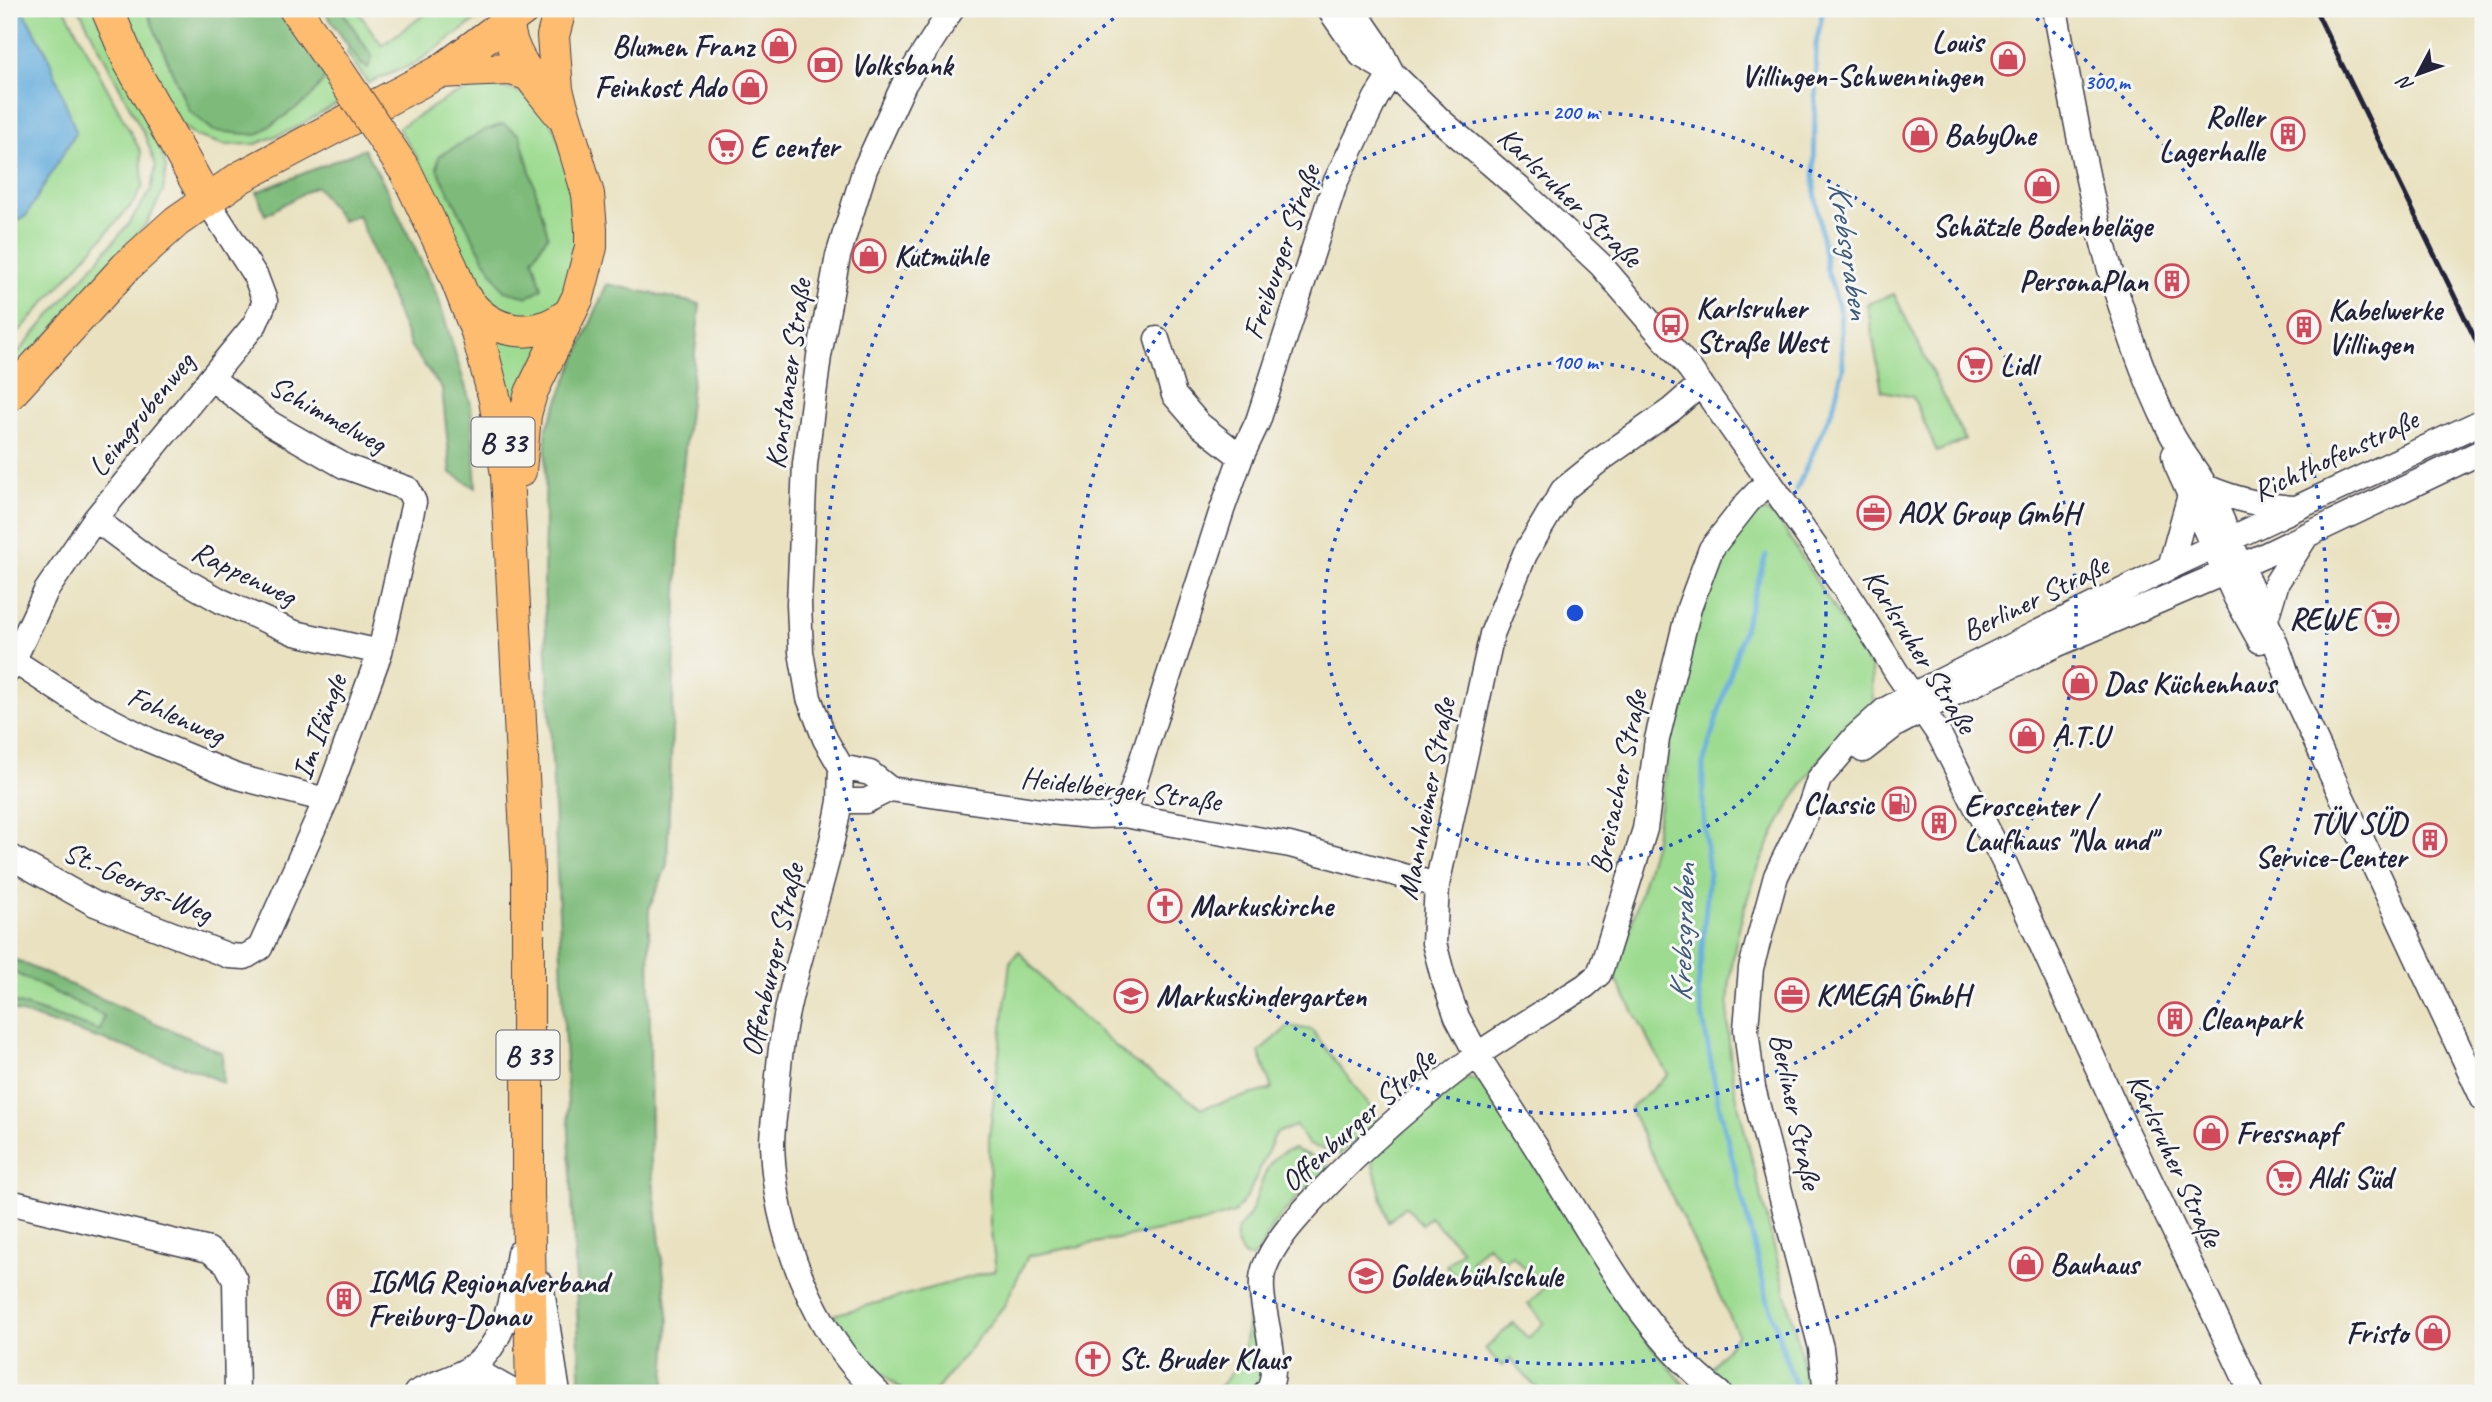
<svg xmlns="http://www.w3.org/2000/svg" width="2492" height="1402" viewBox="0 0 2492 1402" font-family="Caveat,sans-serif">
	<rect width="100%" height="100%" fill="#f6f6f2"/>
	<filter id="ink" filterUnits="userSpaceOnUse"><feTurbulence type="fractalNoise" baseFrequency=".0143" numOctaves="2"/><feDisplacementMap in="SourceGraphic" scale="14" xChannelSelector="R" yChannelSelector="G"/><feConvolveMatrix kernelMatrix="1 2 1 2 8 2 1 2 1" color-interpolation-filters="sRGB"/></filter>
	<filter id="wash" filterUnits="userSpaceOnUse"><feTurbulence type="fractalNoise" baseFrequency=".00686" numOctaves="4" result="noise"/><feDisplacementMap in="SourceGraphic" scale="28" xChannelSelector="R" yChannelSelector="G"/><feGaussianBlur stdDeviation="1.57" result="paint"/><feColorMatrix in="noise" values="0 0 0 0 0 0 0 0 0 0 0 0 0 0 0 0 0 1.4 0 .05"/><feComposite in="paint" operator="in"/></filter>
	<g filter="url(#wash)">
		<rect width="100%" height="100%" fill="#e9e1bf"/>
		<!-- green -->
		<path fill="#9ddb90" stroke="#607e66" stroke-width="2" d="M22 9H65L141 152 143 186 134 202 9 343V224L26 216 47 53Z
			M79 9H97L157 135 166 168 163 192 147 223 9 380V363L128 225 151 190 156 166 146 138Z
			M117 9H146L189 111 327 76 340 102 291 130 256 144 225 145 196 136 176 121Z
			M341 9H356L382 45 432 9H491L416 63 368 83 347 53 349 47 360 63 367 68 372 57Z
			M482 86 508 89 524 93 547 109 578 193 581 255 567 292 552 311 533 320 496 309 475 286 415 163 419 160 398 128 451 96Z
			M1894 294 1965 440 1937 452 1913 397 1882 391 1867 304Z
			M489 327 549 333 514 436Z
			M1766 511 1777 518 1870 666C1875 679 1870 690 1874 703 1855 721 1835 740 1819 761 1757 844 1719 950 1730 1054 1734 1097 1747 1138 1757 1179 1772 1237 1786 1296 1801 1354L1806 1393H1740L1709 1371 1738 1334 1630 1109 1668 1075 1612 972 1625 946 1654 845 1672 727 1697 616 1716 553 1753 515Z
			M1019 951 1055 993 1130 1059 1202 1108 1272 1089 1259 1052 1289 1026 1312 1030 1380 1120 1340 1154 1309 1145 1296 1126 1276 1133 1248 1195 1234 1213 1205 1222 1028 1256 1004 1306 934 1393H905L872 1365 833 1315 996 1270 990 1225 989 1138 1010 962Z
			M9 970 104 1016 101 1031 9 1001Z
			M1467 1077 1481 1082 1640 1332 1691 1393H1541L1510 1359 1502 1366 1485 1349 1513 1323 1528 1338 1544 1323 1528 1304 1544 1288 1512 1255 1504 1262 1487 1245 1471 1261 1478 1269 1463 1284 1446 1266 1462 1250 1430 1217 1422 1224 1405 1206 1388 1222 1371 1157Z
			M1294 1149 1325 1162 1328 1166 1326 1172 1299 1195 1273 1225 1259 1251 1251 1258 1245 1257C1240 1250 1233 1240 1237 1231 1239 1225 1247 1220 1250 1214 1262 1189 1263 1153 1294 1149Z
			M1250 1284 1265 1374 1258 1393H1212C1237 1373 1248 1349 1247 1317 1247 1305 1245 1294 1250 1284Z"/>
		<!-- forest -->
		<path fill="#7ebb7a" stroke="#506e5a" stroke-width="2" d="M146 9H279L327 76 309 99 257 135 214 131 189 111Z
			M323 9H341L372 57 368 68 360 63Z
			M503 124 520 135 548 235 533 259 542 288 528 297 504 291 483 257 437 169 439 156 485 130Z
			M364 149 384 184 438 297 471 405 476 488 451 473 442 389 411 347 358 215 342 221 316 186 265 215 257 192Z
			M607 284 700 304 681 487 667 865 649 909 651 1163 669 1322 664 1393H581L544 587 546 430Z
			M9 957 222 1053 223 1083 198 1071 9 1009V1001L100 1031 104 1016 9 970Z"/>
		<!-- water -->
		<path fill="#66addd" stroke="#44688c" stroke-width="2" d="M9 9H22L47 53 76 132 26 216 9 224Z"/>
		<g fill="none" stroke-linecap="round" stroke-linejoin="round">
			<!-- stream -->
			<path stroke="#66addd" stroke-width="5" d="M1796 490 1833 408 1843 367 1840 312 1827 269 1814 185 1816 45 1823 9
				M1766 555 1703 764V815L1709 873 1698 991 1718 1101 1768 1301 1797 1393"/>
		</g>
	</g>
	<g filter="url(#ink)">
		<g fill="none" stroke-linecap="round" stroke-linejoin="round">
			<defs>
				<path id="minor" d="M1329 9 1361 55 1392 73 1441 121 1520 189 1601 265 1690 369 1845 589 1897 673 1940 736 2004 862 2125 1128 2252 1393
					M1353 9 1377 44 1392 73
					M2055 9C2082 151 2105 300 2170 431 2180 451 2196 469 2207 489 2221 514 2230 540 2241 566 2259 607 2279 645 2291 688L2483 1099
					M1157 339 1174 395 1200 425 1241 457
					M1701 384 1671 410 1600 460 1563 490 1525 554 1492 634 1437 885 1434 943 1443 977 1457 1017 1477 1055C1508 1103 1539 1151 1569 1200 1612 1270 1653 1342 1719 1393
					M2174 455 2176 464 2236 598 2260 641
					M2206 487C2236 500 2263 506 2294 508
					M95 519 154 563 221 601 295 633 380 652
					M2170 567 2190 495
					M2266 619 2277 582 2307 535
					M14 661 85 707 149 740 238 777 326 800
					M9 670 46 591 95 519 255 324 265 301 256 277 206 199
					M1863 750 1895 725 1949 696 2058 644 2261 557 2483 451
					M841 767 870 773 890 789 1041 811 1090 816 1124 815 1290 845 1437 885
					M840 801H866L890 789
					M1124 815 1222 510 1241 457 1258 421 1335 183 1376 98 1392 73
					M9 856 95 904 229 956 245 957 260 948 326 800 380 652 414 502 408 489 344 466 271 424 211 378
					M9 1202 209 1250 226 1263 235 1280 237 1393
					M541 1284 558 1393
					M462 1373 487 1377 515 1393
					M416 1393C432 1384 445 1381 461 1373 506 1352 512 1296 519 1253
					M878 1393C813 1331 775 1234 772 1145 772 1131 774 1116 776 1102 778 1071 781 1038 788 1007 803 938 828 871 840 801L841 767 825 739 809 698 801 652 799 604 805 464 819 356 838 256 865 169 904 84 952 9
					M1265 1393C1288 1372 1253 1300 1264 1269 1274 1241 1298 1217 1317 1196 1365 1145 1420 1097 1477 1055 1512 1031 1549 1009 1585 986L1599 974 1605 957 1645 829 1657 739 1689 608 1711 549 1747 503 1769 480
					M1826 1393 1821 1348 1753 1088 1746 1029 1751 968 1776 876 1810 806 1819 779 1855 737 1885 710 1912 695 2170 567 2483 421"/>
				<path id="major" d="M107 9 130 63 206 199
					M295 9 326 53
					M509 19C504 51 541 90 560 114
					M439 72 511 69 530 75
					M406 172 452 268 477 332 495 400 507 475 528 871V1193L532 1393
					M466 299C492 335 535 341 570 313
					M9 395 126 267 177 221 241 177 439 72 524 9
					M520 471 525 415 531 393 578 297 591 247V229L588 194 557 90 553 36 560 9"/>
			</defs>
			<!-- minor casing -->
			<use href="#minor" stroke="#403f4f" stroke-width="27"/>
			<!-- major casing -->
			<use href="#major" stroke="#403f4f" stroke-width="34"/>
			<!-- minor -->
			<use href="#minor" stroke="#fff" stroke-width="24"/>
			<!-- major -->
			<use href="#major" stroke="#fdbc70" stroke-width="32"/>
			<!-- rail -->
			<path stroke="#22223b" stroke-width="5" d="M2315 9 2483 355"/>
			<defs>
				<path id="major-bridge" d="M326 53 406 172"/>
			</defs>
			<!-- major-bridge casing -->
			<use href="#major-bridge" stroke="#403f4f" stroke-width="34" stroke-linecap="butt"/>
			<!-- major-bridge -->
			<use href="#major-bridge" stroke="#fdbc70" stroke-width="32"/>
		</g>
	</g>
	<!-- distance rings -->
	<g fill="none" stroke="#1d4ed8" stroke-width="3.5" stroke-dasharray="3.5 7">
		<circle cx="1575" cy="613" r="251"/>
		<circle cx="1575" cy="613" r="501"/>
		<path d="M2028 12A752 752 0 1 1 1122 12"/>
	</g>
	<!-- icons -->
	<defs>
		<symbol id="shop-ring" viewBox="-11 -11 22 22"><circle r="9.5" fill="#f6f6f2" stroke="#d1495b" stroke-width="1.5"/><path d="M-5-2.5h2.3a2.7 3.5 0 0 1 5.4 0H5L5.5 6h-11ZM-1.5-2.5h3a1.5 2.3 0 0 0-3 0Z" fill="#d1495b"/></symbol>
		<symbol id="bank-ring" viewBox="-11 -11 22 22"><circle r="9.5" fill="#f6f6f2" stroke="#d1495b" stroke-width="1.5"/><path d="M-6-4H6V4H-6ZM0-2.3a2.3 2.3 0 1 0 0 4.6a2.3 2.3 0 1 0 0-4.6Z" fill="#d1495b"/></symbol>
		<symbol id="building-ring" viewBox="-11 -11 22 22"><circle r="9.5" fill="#f6f6f2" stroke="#d1495b" stroke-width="1.5"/><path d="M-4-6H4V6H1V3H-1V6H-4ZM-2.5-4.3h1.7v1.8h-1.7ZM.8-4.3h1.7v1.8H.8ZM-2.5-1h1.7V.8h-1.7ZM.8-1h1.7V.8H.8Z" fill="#d1495b"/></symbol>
		<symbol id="supermarket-ring" viewBox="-11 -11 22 22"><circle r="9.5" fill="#f6f6f2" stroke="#d1495b" stroke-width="1.5"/><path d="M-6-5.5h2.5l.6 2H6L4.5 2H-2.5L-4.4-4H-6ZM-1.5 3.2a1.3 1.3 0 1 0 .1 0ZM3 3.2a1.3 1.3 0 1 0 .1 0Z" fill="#d1495b"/></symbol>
		<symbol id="bus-ring" viewBox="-11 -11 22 22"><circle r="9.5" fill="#f6f6f2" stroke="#d1495b" stroke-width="1.5"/><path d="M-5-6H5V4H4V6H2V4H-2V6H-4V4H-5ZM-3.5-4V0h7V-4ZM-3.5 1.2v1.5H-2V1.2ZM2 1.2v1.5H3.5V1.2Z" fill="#d1495b"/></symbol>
		<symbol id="office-ring" viewBox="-11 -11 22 22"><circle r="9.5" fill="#f6f6f2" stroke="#d1495b" stroke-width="1.5"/><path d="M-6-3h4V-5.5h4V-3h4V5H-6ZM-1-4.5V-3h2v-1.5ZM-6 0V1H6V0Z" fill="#d1495b"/></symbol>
		<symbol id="fuel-ring" viewBox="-11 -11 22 22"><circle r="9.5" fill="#f6f6f2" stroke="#d1495b" stroke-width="1.5"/><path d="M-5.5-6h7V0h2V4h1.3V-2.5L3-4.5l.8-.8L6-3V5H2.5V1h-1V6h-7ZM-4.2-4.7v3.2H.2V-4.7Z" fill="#d1495b"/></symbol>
		<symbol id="church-ring" viewBox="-11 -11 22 22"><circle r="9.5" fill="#f6f6f2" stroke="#d1495b" stroke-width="1.5"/><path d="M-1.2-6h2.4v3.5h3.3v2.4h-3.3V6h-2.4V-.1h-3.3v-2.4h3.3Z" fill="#d1495b"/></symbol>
		<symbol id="school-ring" viewBox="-11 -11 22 22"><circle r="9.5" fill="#f6f6f2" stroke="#d1495b" stroke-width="1.5"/><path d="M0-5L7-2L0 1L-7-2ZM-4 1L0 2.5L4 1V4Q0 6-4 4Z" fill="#d1495b"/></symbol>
	</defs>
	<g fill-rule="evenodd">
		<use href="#shop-ring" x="760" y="27" width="38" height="38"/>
		<use href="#shop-ring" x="1989" y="40" width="38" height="38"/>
		<use href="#bank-ring" x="806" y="46" width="38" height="38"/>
		<use href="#shop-ring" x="731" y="68" width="38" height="38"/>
		<use href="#building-ring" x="2269" y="115" width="38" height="38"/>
		<use href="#shop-ring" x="1901" y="116" width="38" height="38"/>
		<use href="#supermarket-ring" x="707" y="128" width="38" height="38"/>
		<use href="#shop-ring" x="2023" y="167" width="38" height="38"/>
		<use href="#shop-ring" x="850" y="237" width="38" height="38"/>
		<use href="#building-ring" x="2153" y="262" width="38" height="38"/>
		<use href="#bus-ring" x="1652" y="306" width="38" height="38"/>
		<use href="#building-ring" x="2285" y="308" width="38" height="38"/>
		<use href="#supermarket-ring" x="1956" y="346" width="38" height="38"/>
		<use href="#office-ring" x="1855" y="494" width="38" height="38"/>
		<use href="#supermarket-ring" x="2363" y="600" width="38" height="38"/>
		<use href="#shop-ring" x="2061" y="664" width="38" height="38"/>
		<use href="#shop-ring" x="2008" y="717" width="38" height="38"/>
		<use href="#fuel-ring" x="1880" y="785" width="38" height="38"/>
		<use href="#building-ring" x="1920" y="804" width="38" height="38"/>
		<use href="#building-ring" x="2411" y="821" width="38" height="38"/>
		<use href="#church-ring" x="1146" y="887" width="38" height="38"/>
		<use href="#office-ring" x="1773" y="976" width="38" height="38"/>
		<use href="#school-ring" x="1112" y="977" width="38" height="38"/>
		<use href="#building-ring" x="2156" y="1000" width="38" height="38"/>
		<use href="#shop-ring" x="2192" y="1114" width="38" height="38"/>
		<use href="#supermarket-ring" x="2265" y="1159" width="38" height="38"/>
		<use href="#shop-ring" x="2007" y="1245" width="38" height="38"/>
		<use href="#school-ring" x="1347" y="1257" width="38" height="38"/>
		<use href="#building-ring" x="325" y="1280" width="38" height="38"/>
		<use href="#shop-ring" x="2414" y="1314" width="38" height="38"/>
		<use href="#church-ring" x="1074" y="1340" width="38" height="38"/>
	</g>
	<g text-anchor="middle" stroke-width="6" stroke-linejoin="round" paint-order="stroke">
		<!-- shield labels -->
		<g fill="#f6f6f2" stroke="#626272" stroke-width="2">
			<rect x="471.5" y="417.5" width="63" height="49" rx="5"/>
			<rect x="496.5" y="1030.5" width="63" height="49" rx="5"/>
		</g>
		<g font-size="28" font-weight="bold" fill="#22223b">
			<text x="503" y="452">B 33</text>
			<text x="528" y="1065">B 33</text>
		</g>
		<!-- poi labels -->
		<g font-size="30" font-weight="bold" fill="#22223b" stroke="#f6f6f2" text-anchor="start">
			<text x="1983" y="52" text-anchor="end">Louis<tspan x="1983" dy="34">Villingen-Schwenningen</tspan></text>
			<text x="754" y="56" text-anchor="end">Blumen Franz</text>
			<text x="850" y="75">Volksbank</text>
			<text x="726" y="97" text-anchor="end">Feinkost Ado</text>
			<text x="2264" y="127" text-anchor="end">Roller<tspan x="2264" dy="34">Lagerhalle</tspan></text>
			<text x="1944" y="145">BabyOne</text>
			<text x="750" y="157">E center</text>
			<text x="2042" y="236" text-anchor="middle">Schätzle Bodenbeläge</text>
			<text x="894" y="266">Kutmühle</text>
			<text x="2148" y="291" text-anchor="end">PersonaPlan</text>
			<text x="1696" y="318">Karlsruher<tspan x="1696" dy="34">Straße West</tspan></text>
			<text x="2328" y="320">Kabelwerke<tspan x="2328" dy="34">Villingen</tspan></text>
			<text x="2000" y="375">Lidl</text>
			<text x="1898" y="523">AOX Group GmbH</text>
			<text x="2358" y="629" text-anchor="end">REWE</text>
			<text x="2104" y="693">Das Küchenhaus</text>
			<text x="2052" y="746">A.T.U</text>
			<text x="1874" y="814" text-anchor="end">Classic</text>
			<text x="1964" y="816">Eroscenter /<tspan x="1964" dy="34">Laufhaus "Na und"</tspan></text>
			<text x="2406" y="833" text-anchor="end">TÜV SÜD<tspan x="2406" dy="34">Service-Center</tspan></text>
			<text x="1190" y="916">Markuskirche</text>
			<text x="1816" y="1005">KMEGA GmbH</text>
			<text x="1156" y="1006">Markuskindergarten</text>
			<text x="2200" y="1029">Cleanpark</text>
			<text x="2236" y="1143">Fressnapf</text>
			<text x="2308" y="1188">Aldi Süd</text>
			<text x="2050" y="1274">Bauhaus</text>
			<text x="1390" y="1286">Goldenbühlschule</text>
			<text x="368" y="1292">IGMG Regionalverband<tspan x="368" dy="34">Freiburg-Donau</tspan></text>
			<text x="2408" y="1343" text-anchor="end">Fristo</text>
			<text x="1118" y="1369">St. Bruder Klaus</text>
		</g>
		<!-- street labels -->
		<g font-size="30" fill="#22223b" stroke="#f6f6f2">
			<text transform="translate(1570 197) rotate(44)" y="10">Karlsruher Straße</text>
			<text transform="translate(1281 252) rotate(-71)" y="10">Freiburger Straße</text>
			<text transform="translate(788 374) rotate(-82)" y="10">Konstanzer Straße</text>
			<text transform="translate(141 414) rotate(-51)" y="10">Leimgrubenweg</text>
			<text transform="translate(328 414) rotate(29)" y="10">Schimmelweg</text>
			<text transform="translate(2335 455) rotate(-25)" y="10">Richthofenstraße</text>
			<text transform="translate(244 573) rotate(26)" y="10">Rappenweg</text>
			<text transform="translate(2035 598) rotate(-26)" y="10">Berliner Straße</text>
			<text transform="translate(1920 651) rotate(58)" y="10">Karlsruher Straße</text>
			<text transform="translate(176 715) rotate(24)" y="10">Fohlenweg</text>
			<text transform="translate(319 727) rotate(-70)" y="10">Im Ifängle</text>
			<text transform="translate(1618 782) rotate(-78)" y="10">Breisacher Straße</text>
			<text transform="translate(1121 789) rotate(7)" y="10">Heidelberger Straße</text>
			<text transform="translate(1426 799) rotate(-79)" y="10">Mannheimer Straße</text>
			<text transform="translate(138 882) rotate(24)" y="10">St.-Georgs-Weg</text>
			<text transform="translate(772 960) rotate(-77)" y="10">Offenburger Straße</text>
			<text transform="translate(1796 1111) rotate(78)" y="10">Berliner Straße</text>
			<text transform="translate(1358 1120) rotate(-42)" y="10">Offenburger Straße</text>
			<text transform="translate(2175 1160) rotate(65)" y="10">Karlsruher Straße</text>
		</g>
		<!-- water labels -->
		<g font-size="32" font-style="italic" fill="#3d5a7c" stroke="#f6f6f2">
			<text transform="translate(1850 250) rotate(81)" y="11">Krebsgraben</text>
			<text transform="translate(1682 933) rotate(-88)" y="11">Krebsgraben</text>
		</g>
	</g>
	<circle cx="1575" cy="613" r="10" fill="#1d4ed8" stroke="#f6f6f2" stroke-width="3.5"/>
	<g font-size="21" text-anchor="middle" font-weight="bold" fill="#1d4ed8" stroke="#f6f6f2" stroke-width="6" stroke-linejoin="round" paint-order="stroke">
		<text x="2107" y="89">300 m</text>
		<text x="1575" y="119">200 m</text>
		<text x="1575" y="369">100 m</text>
	</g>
	<!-- margin -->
	<rect width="2492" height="1402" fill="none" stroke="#f6f6f2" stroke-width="35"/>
	<!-- north arrow -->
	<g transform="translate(2418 74) rotate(229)" stroke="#f6f6f2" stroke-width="5" paint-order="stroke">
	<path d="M0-5L12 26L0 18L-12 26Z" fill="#22223b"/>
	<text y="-10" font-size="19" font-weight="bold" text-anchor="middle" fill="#22223b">N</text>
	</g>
</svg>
